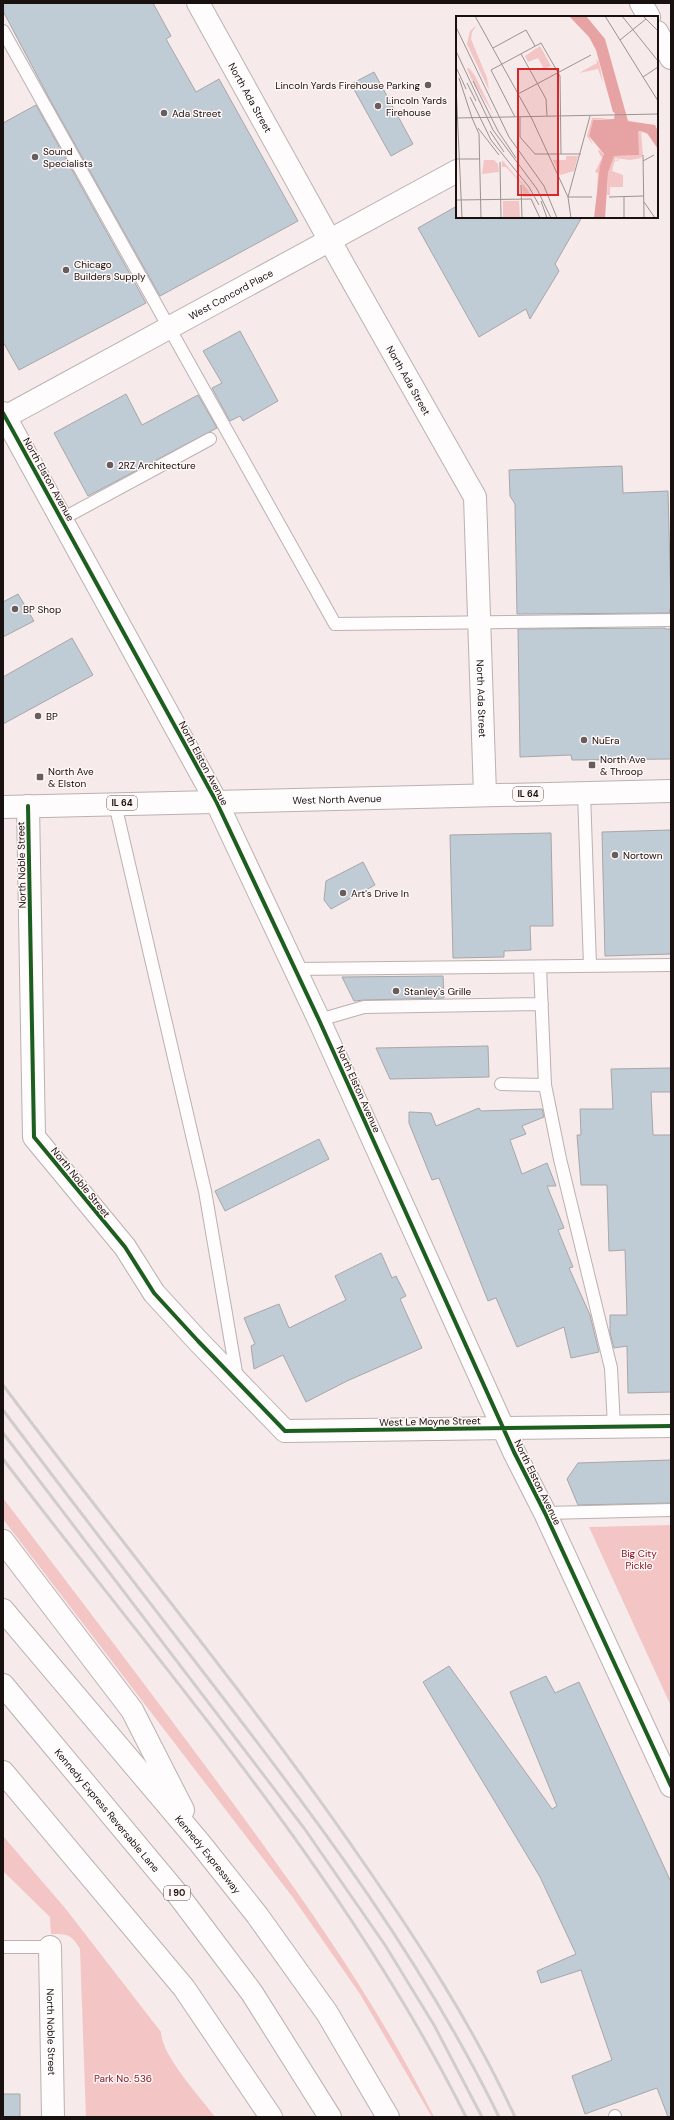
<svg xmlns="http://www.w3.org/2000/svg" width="674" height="2120" viewBox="0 0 674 2120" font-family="'DM Sans',sans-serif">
	<rect width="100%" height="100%" fill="#f6eaea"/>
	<!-- green -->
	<path fill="#f3c5c5" d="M3 1498C75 1593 147 1687 218 1783 297 1890 375 1998 434 2117H432L360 1994 294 1899 3 1519Z
		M671 1525V1706L589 1527Z
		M3 1836 65 1908 161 2032C161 2055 201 2098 215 2117H86L80 1949C71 1934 68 1934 51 1934L50 1917 3 1871Z"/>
	<!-- building -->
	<path fill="#bfccd6" stroke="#a8a6a7" d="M3 3H153L171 36 166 39 196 92 219 79 298 221 160 296 49 98 3 11Z
		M374 72 413 144 391 156 351 84Z
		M36 105 146 303 19 370 3 342V123Z
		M457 206V217H582L555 264 559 271 530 319 526 309 479 337 418 228Z
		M240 331 278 401 243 421 240 416 230 421 212 388 222 383 203 351Z
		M126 394 142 425 198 395 217 428 88 496 54 433Z
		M622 466 623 493 668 491 671 606 669 613 517 614 515 504 510 496 509 470Z
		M18 594 34 621 3 637V602Z
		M665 628V629H671V759L572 760 571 755 520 757 518 629Z
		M72 638 93 675 3 724V677Z
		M671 830V954L605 956 602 832Z
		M551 833 553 926H530L531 950 504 951V957L453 958 450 835Z
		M363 862 375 885 331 909 324 900 326 881Z
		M443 976 444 998 364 1000 354 1001 342 977Z
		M488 1046 489 1077 390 1079 376 1048Z
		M671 1068V1092H651L653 1135H671V1392L628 1393 627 1346 614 1348 610 1333V1315H627L625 1250 609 1251 607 1185H581L577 1135H581L580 1109H613L611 1069Z
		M479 1108 481 1111 542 1109 544 1117 522 1126 526 1134 510 1140 522 1174 547 1163 556 1186H547L564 1228 558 1230 573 1267 569 1268 590 1315 599 1352 571 1358 564 1327 517 1347 496 1298 488 1301 439 1178 432 1180 409 1123V1112L431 1113 436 1126Z
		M319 1139 329 1159 225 1211 215 1191Z
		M381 1253 392 1278 396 1276 406 1296 400 1299 422 1348 347 1381 306 1402 283 1355 254 1369 251 1346 255 1344 244 1318 279 1304 289 1328 346 1300 335 1276Z
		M671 1460V1503L578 1505 567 1479 578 1463Z
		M449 1666 552 1809 557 1806 510 1692 546 1676 555 1693 579 1682 671 1882V2117H668L657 2088 585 2114 572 2076 612 2060 581 1970 541 1983 537 1971 576 1954 540 1877 423 1682Z
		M3 2094H20V2117H3Z"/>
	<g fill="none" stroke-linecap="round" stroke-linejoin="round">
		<defs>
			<path id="lane" d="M3 31 335 624 671 620
				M62 519 210 439
				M584 793 590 966
				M115 804 205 1191 237 1378
				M540 967 545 1085 560 1159 611 1368 614 1426
				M295 969 671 965
				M319 1020 364 1007 542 1004
				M501 1084 545 1085
				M545 1513 671 1510
				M3 1947H50
				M615 2116V2117"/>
			<g id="street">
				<path id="s1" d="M198 3 344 266 475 497 485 795"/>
				<path id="s2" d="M5 417 457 171"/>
				<path d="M28 806 34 1137 125 1247 154 1293 198 1341 285 1431 671 1426"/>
				<path id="s3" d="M50 1947 53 2117"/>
			</g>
			<path id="secondary" d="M641 3 649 17
				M657 32 671 58
				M3 413 216 801 319 1020 514 1452 545 1513 671 1786"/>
			<g id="primary">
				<path id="s4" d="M3 807 671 791"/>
			</g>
			<g id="highway">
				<path d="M3 1541 132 1710 183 1810"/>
				<path id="s5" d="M3 1610 199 1842 257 1915 327 2013 388 2117"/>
				<path id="s6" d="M3 1685 179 1896 252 1993 330 2117"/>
				<path d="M3 1772 184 1988 271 2117"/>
			</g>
		</defs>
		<!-- lane casing -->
		<use href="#lane" stroke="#bbb1b1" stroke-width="14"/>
		<!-- street casing -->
		<use href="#street" stroke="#bbb1b1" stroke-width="24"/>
		<!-- secondary casing -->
		<use href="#secondary" stroke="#bbb1b1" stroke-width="24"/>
		<!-- primary casing -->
		<use href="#primary" stroke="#bbb1b1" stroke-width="24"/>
		<!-- highway casing -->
		<use href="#highway" stroke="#bbb1b1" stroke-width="24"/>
		<!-- lane -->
		<use href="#lane" stroke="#fefcfc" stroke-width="12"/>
		<!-- street -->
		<use href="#street" stroke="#fefcfc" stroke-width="22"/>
		<!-- secondary -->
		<use href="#secondary" stroke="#fefcfc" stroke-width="22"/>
		<!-- primary -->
		<use href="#primary" stroke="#fefcfc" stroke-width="22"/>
		<!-- highway -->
		<use href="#highway" stroke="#fefcfc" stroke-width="22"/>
		<!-- rail -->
		<path stroke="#d1cdcd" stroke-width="3" d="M3 1385C121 1543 249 1696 361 1859 418 1941 473 2026 515 2117
			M3 1410C72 1502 143 1594 214 1686 320 1823 423 1961 499 2117
			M3 1433 304 1828 385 1945 434 2025 482 2117
			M3 1459C165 1672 346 1876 466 2117"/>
		<defs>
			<path id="cycleway" d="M3 413 216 801 319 1020 514 1452 545 1513 671 1786
				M28 806 34 1137 125 1247 154 1293 198 1341 285 1431 671 1426"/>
		</defs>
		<!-- cycleway casing -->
		<use href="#cycleway" stroke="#fff6f6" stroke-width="6"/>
		<!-- cycleway -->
		<use href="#cycleway" stroke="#1b5e20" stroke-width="4"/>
	</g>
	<!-- markers -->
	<g fill="#665d5c" stroke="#fff6f6" stroke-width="1.5">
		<circle cx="428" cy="85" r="4"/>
		<circle cx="378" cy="106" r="4"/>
		<circle cx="164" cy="113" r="4"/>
		<circle cx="35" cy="157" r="4"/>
		<circle cx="66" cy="270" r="4"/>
		<circle cx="110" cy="465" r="4"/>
		<circle cx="15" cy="609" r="4"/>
		<circle cx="38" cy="716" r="4"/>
		<circle cx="584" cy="740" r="4"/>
		<rect x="588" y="761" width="8" height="8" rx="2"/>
		<rect x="36" y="773" width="8" height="8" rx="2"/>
		<circle cx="615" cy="855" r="4"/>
		<circle cx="343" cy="893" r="4"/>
		<circle cx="396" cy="991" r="4"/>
	</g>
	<g text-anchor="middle" stroke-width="3" stroke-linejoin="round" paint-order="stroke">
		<!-- shield labels -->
		<g fill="#fff6f6" stroke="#5d5655" stroke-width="1">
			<rect x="513" y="787" width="30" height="14" rx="3"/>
			<rect x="107" y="796" width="30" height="14" rx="3"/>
			<rect x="164" y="1886" width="26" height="14" rx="3"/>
		</g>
		<g font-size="9" font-weight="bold" fill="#181110">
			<text x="528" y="797">IL 64</text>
			<text x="122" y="806">IL 64</text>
			<text x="177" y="1896">I 90</text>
		</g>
		<!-- poi labels -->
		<g font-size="10" fill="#181110" stroke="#fff6f6" text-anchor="start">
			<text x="420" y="89" text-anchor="end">Lincoln Yards Firehouse Parking</text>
			<text x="386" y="104">Lincoln Yards<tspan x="386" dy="12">Firehouse</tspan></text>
			<text x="172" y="117">Ada Street</text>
			<text x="43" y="155">Sound<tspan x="43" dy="12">Specialists</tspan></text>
			<text x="74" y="268">Chicago<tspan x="74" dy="12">Builders Supply</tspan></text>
			<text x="118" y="469">2RZ Architecture</text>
			<text x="23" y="613">BP Shop</text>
			<text x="46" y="720">BP</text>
			<text x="592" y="744">NuEra</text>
			<text x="600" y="763">North Ave<tspan x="600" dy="12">&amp; Throop</tspan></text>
			<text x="48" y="775">North Ave<tspan x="48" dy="12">&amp; Elston</tspan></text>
			<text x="623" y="859">Nortown</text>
			<text x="351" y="897">Art's Drive In</text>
			<text x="404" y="995">Stanley's Grille</text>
		</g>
		<!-- street labels -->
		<g font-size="10" fill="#181110" stroke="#fff6f6">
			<text dy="4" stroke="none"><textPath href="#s1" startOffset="108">North Ada Street</textPath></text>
			<text dy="4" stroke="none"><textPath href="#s2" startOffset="257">West Concord Place</textPath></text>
			<text dy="4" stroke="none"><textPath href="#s1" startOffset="432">North Ada Street</textPath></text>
			<text transform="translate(49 479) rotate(61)" y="4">North Elston Avenue</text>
			<text dy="4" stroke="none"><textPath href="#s1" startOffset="768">North Ada Street</textPath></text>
			<text transform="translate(204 763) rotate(62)" y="4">North Elston Avenue</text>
			<text dy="4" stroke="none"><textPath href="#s4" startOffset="334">West North Avenue</textPath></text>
			<text transform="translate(21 865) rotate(-91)" y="4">North Noble Street</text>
			<text transform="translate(359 1089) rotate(66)" y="4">North Elston Avenue</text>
			<text transform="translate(81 1182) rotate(51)" y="4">North Noble Street</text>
			<text transform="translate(430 1421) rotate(-1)" y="4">West Le Moyne Street</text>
			<text transform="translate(538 1482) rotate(64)" y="4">North Elston Avenue</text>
			<text dy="4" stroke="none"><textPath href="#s6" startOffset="163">Kennedy Express Reversable Lane</textPath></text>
			<text dy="4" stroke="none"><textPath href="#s5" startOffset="319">Kennedy Expressway</textPath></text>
			<text dy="4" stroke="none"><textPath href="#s3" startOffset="85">North Noble Street</textPath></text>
		</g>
		<!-- park labels -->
		<g font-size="10" fill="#881627" stroke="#fff6f6">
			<text x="639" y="1557">Big City<tspan x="639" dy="12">Pickle</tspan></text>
			<text x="123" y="2082">Park No. 536</text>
		</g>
	</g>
	<!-- overview -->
	<g transform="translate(456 16)">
		<rect width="202" height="202" fill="#f6eaea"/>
		<path d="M21 9 16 16 15 23 31 62 33 74 11 28 14 15ZM84 30 95 50 88 53 82 42 72 46 69 40ZM140 43 143 46 147 67 142 53 123 57 141 47ZM13 52 19 60 38 99 15 62 11 53ZM187 115 191 117 193 119 187 116 185 117 187 139 185 142 174 144 159 142V145L162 143 163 144 158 146 156 155 167 159V171H154V179H151L152 157 158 140 182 139V116ZM110 140H122L118 155 104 159 97 144H110ZM28 144H38L42 148 43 156 26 158ZM46 144 72 174 86 202 75 181H67L66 168 50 151H46ZM47 185H63L64 202H47Z" fill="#f3c5c5"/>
		<path d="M136 102H152L137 104 133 120 137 129 131 120ZM144 134 148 139 141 175 142 157 139 156 146 142 142 135Z" fill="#f9bfbf"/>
		<path d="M113 0H130L149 23 172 105 199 109 202 115V133L191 117 184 115 182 116 183 139 158 140 152 157 149 202H138L144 150 148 138 133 120 137 104 158 103 159 97 157 96 140 34 133 21Z" fill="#e7a2a3"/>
		<path fill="none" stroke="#9d9393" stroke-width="1" d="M19 0 76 103 112 181 115 202M149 0 202 85M166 0 202 45M187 0 202 15M0 11 53 121 88 170 101 202M164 24 190 3M37 32 70 14 79 30M0 35 37 114 81 173 95 202M65 38 90 83 91 100M0 51 10 73M187 61 202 51M3 62 16 102M17 65 42 115 60 142M11 67 20 85M0 69 6 202M62 78 135 39M14 81 35 124 73 171 83 189M134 100 112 181H136M59 101 35 54 85 27 104 60 105 138M64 101V121L79 138H125M0 102 202 98M16 102 23 118 25 202M22 112 43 139M34 115 48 136M187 139 188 202M0 143H24M187 145 198 139M44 146 45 202M65 169 66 202M153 181 187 180M168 181V202M0 184 75 183 84 202M85 185 91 202M188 186 199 202"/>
		<path fill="#d62828" fill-opacity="0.15" stroke="#d62828" stroke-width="2" d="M62 53H102V179H62Z"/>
		<rect width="202" height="202" fill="none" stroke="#181110" stroke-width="2"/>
	</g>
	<!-- border -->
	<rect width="674" height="2120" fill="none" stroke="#181110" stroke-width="8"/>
</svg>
